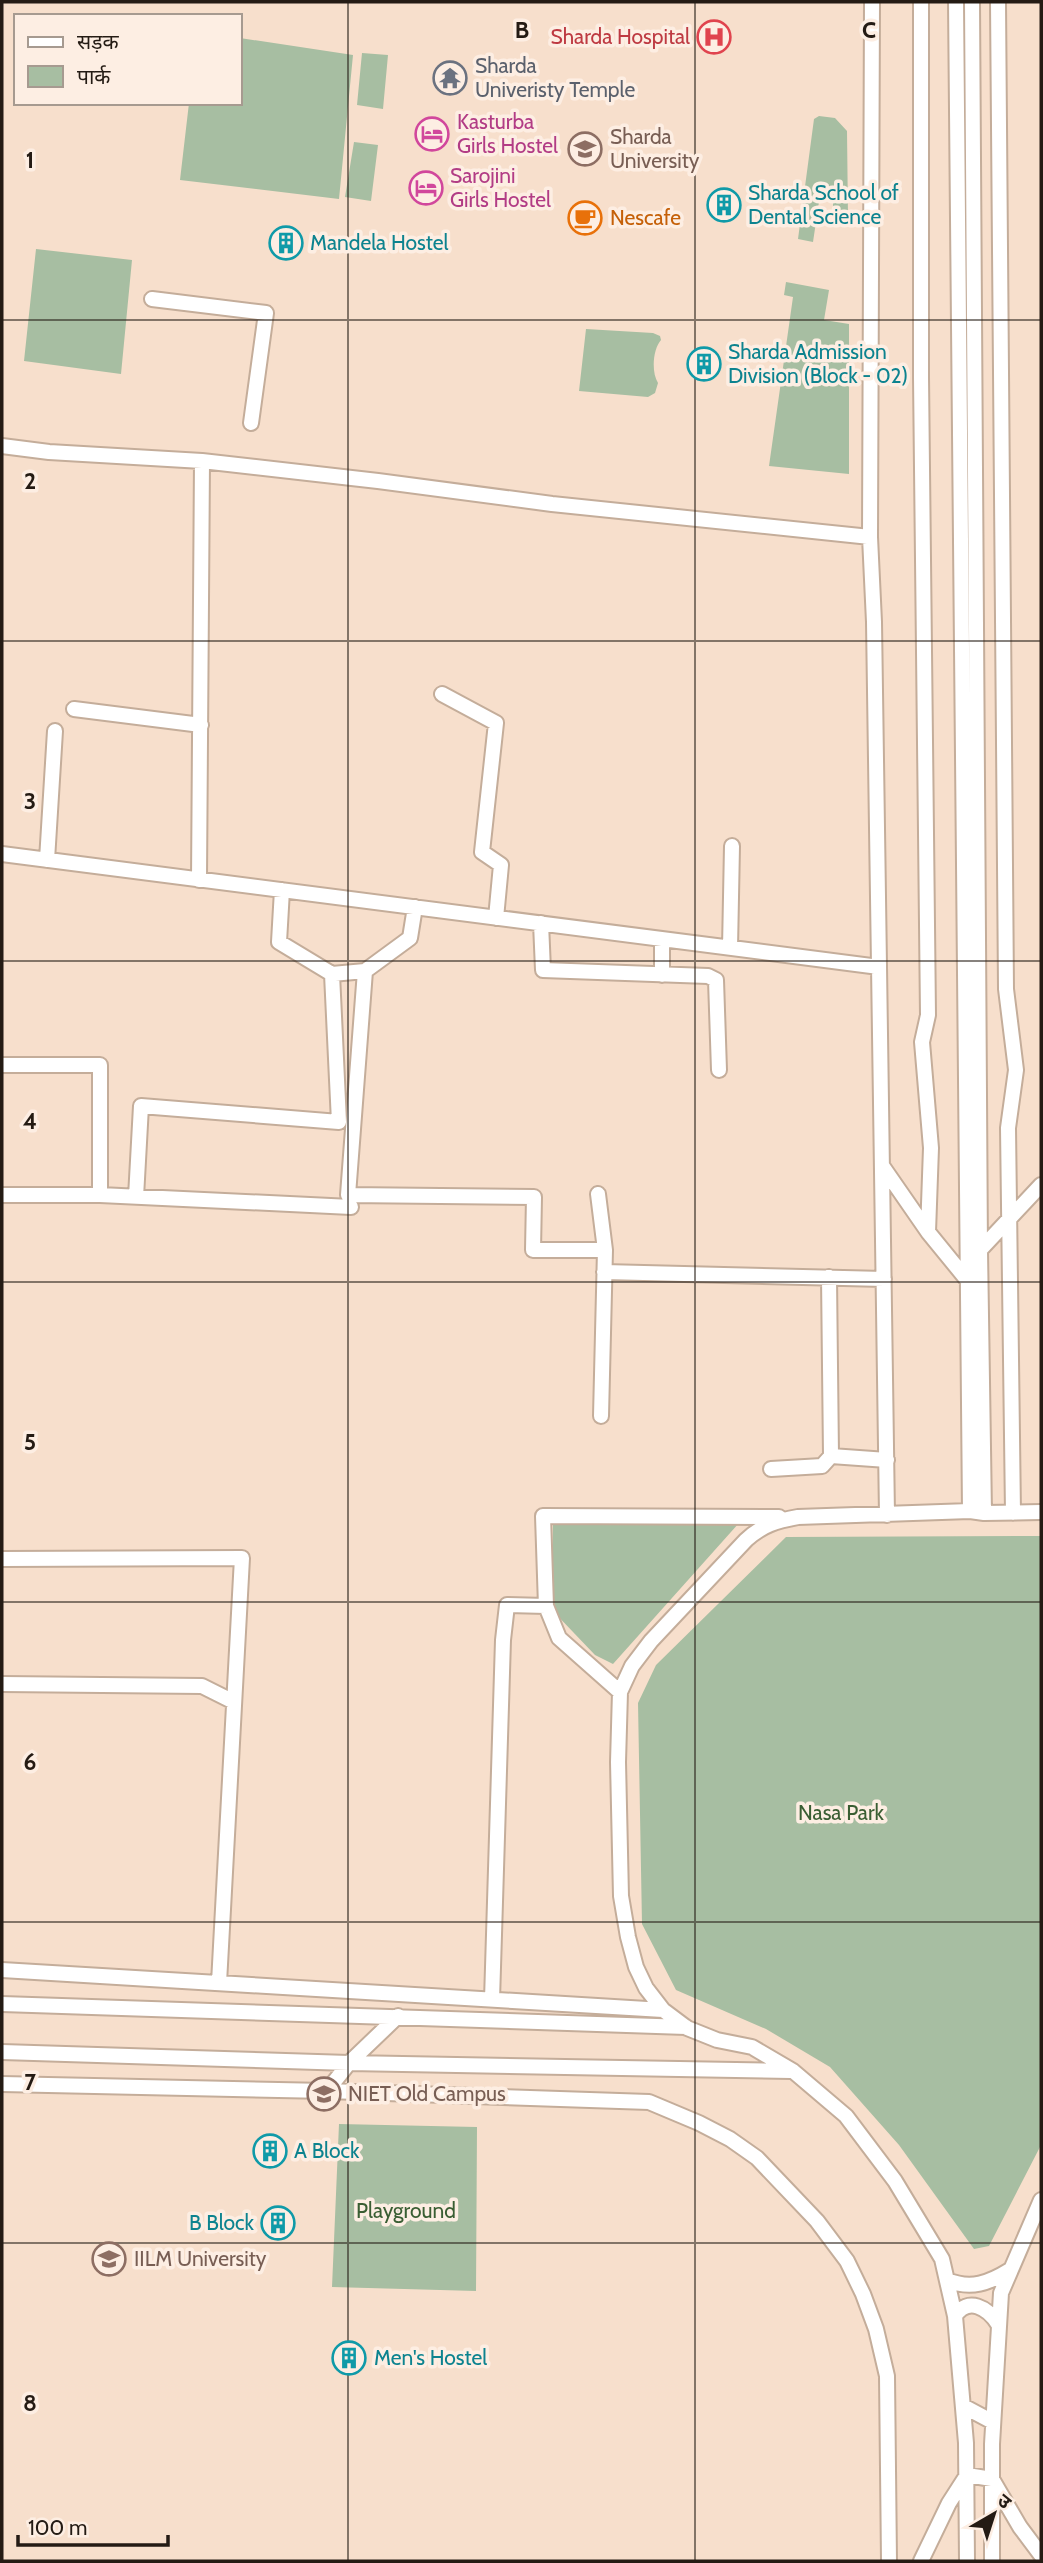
<svg xmlns="http://www.w3.org/2000/svg" width="1043" height="2563" viewBox="0 0 1043 2563" font-family="Cabin,'Noto Sans Devanagari',sans-serif">
	<rect width="100%" height="100%" fill="#f7dfcc"/>
	<!-- green -->
	<path fill="#a7bea2" d="M240 38 353 55 339 199 180 180 189 103H240Z
		M362 53 388 55 383 109 357 105Z
		M819 116 835 118 847 131 848 218 833 217V197L820 195 813 242 798 239 814 119Z
		M354 142 378 145 371 201 345 197Z
		M36 249 132 260 121 374 24 361Z
		M786 282 829 290 824 320 849 324V474L769 466 793 297 784 295Z
		M586 329 653 333 660 336 661 340C653 349 651 372 658 383L655 393 648 397 579 391Z
		M553 1523H739L613 1664 595 1655 552 1610Z
		M1041 1536V2145L989 2246 974 2249 899 2145 830 2067 766 2029 676 1990 642 1924 638 1703 656 1665 786 1537Z
		M339 2124 477 2127 476 2291 332 2287Z"/>
	<g fill="none" stroke-linecap="round" stroke-linejoin="round">
		<defs>
			<path id="minor" d="M872 2 870 537 874 622 887 1515
				M921 2V377L928 1015 922 1042 931 1148 928 1232
				M956 2 970 1511
				M972 2 980 1250 984 1513
				M998 2 1006 989 1016 1070 1008 1128 1013 1513
				M152 299 266 313 251 423
				M2 446 49 452 202 461 378 481 552 504 870 537
				M442 694 496 723 482 852 501 865 496 918
				M74 709 201 725
				M2 854 879 967
				M47 860 55 731
				M199 880 202 461
				M282 890 279 942 332 974 365 971 410 938 415 907
				M541 923 543 970 708 976 716 980 719 1070
				M730 948 732 846
				M365 971 348 1195 534 1197 533 1250H605L601 1416
				M662 975V939
				M2 1065H100V1195
				M883 1167 928 1232 968 1281
				M598 1194 605 1250
				M2 1195H100L351 1207
				M136 1197 141 1106 339 1122 332 974
				M980 1250 1041 1185
				M604 1272 884 1279
				M829 1277 831 1456
				M771 1469 822 1466 831 1456 887 1460
				M2 1559 242 1558 219 1983
				M2 1684 202 1686 234 1702
				M620 1692 559 1638 546 1606 543 1516 779 1517
				M2 1970 663 2010
				M492 2000 503 1640 507 1605 546 1606
				M2 2004 686 2027
				M2 2052 349 2063 791 2071
				M2 2084 327 2091 649 2102 699 2123 730 2139 757 2158 817 2221 847 2261 863 2294 876 2329 887 2376 889 2561
				M327 2091 349 2063 398 2016
				M947 2280C971 2290 989 2283 1010 2270
				M955 2316C968 2296 988 2308 998 2324
				M963 2406 993 2422
				M921 2561 949 2503 967 2475 992 2479 1020 2527 1041 2555
				M967 2561 966 2443 955 2316 942 2259 895 2181 846 2116 793 2071 752 2047 717 2040 687 2028 663 2010 646 1988 636 1967 628 1937 621 1896 618 1762 620 1692 632 1666 651 1641 746 1540C762 1525 777 1521 798 1517L970 1511 984 1513 1041 1512
				M992 2561V2444L1001 2293 1041 2200"/>
		</defs>
		<!-- minor casing -->
		<use href="#minor" stroke="#c4ad9a" stroke-width="18"/>
		<!-- minor -->
		<use href="#minor" stroke="#fff" stroke-width="14"/>
	</g>
	<!-- grid -->
	<path fill="none" stroke="#241b14" stroke-width="2" stroke-opacity="0.55" d="M348 2V2561M695 2V2561M2 320H1041M2 641H1041M2 961H1041M2 1282H1041M2 1602H1041M2 1922H1041M2 2243H1041"/>
	<!-- icons -->
	<defs>
		<symbol id="hospital-ring" viewBox="-11 -11 22 22"><circle r="9.5" fill="#fdeee3" stroke="#e0444e" stroke-width="1.5"/><path d="M-5-5h3v3.5h4V-5h3V5h-3V1.5h-4V5h-3Z" fill="#e0444e"/></symbol>
		<symbol id="temple-ring" viewBox="-11 -11 22 22"><circle r="9.5" fill="#fdeee3" stroke="#6b7280" stroke-width="1.5"/><path d="M0-6L5-2H3V0L6.5 2.5H4V6H1.5V3h-3V6H-4V2.5H-6.5L-3 0V-2H-5Z" fill="#6b7280"/></symbol>
		<symbol id="hotel-ring" viewBox="-11 -11 22 22"><circle r="9.5" fill="#fdeee3" stroke="#d1479c" stroke-width="1.5"/><path d="M-6-4.5h1.5V1H6V5H4.5V3h-9V5H-6ZM-4 0a1.8 1.8 0 1 1 3.6 0ZM.5 0V-2.5h3Q6-2.5 6 0Z" fill="#d1479c"/></symbol>
		<symbol id="university-ring" viewBox="-11 -11 22 22"><circle r="9.5" fill="#fdeee3" stroke="#8d6e63" stroke-width="1.5"/><path d="M0-5L7-2L0 1L-7-2ZM-4 1L0 2.5L4 1V4Q0 6-4 4Z" fill="#8d6e63"/></symbol>
		<symbol id="building-ring" viewBox="-11 -11 22 22"><circle r="9.5" fill="#fdeee3" stroke="#0f9aa8" stroke-width="1.5"/><path d="M-4-6H4V6H1V3H-1V6H-4ZM-2.5-4.3h1.7v1.8h-1.7ZM.8-4.3h1.7v1.8H.8ZM-2.5-1h1.7V.8h-1.7ZM.8-1h1.7V.8H.8Z" fill="#0f9aa8"/></symbol>
		<symbol id="cafe-ring" viewBox="-11 -11 22 22"><circle r="9.5" fill="#fdeee3" stroke="#e8710a" stroke-width="1.5"/><path d="M-5.5-4.5H6V0H3Q3 3.5 0 3.5H-2.5Q-5.5 3.5-5.5 0ZM3-3.2v2h1.7v-2ZM-6 4.5H4V6H-6Z" fill="#e8710a"/></symbol>
	</defs>
	<g fill-rule="evenodd">
		<use href="#hospital-ring" x="695" y="18" width="38" height="38"/>
		<use href="#temple-ring" x="431" y="59" width="38" height="38"/>
		<use href="#hotel-ring" x="413" y="115" width="38" height="38"/>
		<use href="#university-ring" x="566" y="130" width="38" height="38"/>
		<use href="#hotel-ring" x="407" y="169" width="38" height="38"/>
		<use href="#building-ring" x="705" y="186" width="38" height="38"/>
		<use href="#cafe-ring" x="566" y="199" width="38" height="38"/>
		<use href="#building-ring" x="267" y="224" width="38" height="38"/>
		<use href="#building-ring" x="685" y="345" width="38" height="38"/>
		<use href="#university-ring" x="305" y="2075" width="38" height="38"/>
		<use href="#building-ring" x="251" y="2132" width="38" height="38"/>
		<use href="#building-ring" x="259" y="2204" width="38" height="38"/>
		<use href="#university-ring" x="90" y="2240" width="38" height="38"/>
		<use href="#building-ring" x="330" y="2339" width="38" height="38"/>
	</g>
	<g text-anchor="middle" stroke-width="7" stroke-linejoin="round" paint-order="stroke">
		<!-- health labels -->
		<g font-size="21" fill="#be3a42" stroke="#fdeee3" text-anchor="end">
			<text x="690" y="44">Sharda Hospital</text>
		</g>
		<!-- worship labels -->
		<g font-size="21" fill="#5b616d" stroke="#fdeee3" text-anchor="start">
			<text x="475" y="73">Sharda<tspan x="475" dy="24">Univeristy Temple</tspan></text>
		</g>
		<!-- hotel labels -->
		<g font-size="21" fill="#b23c85" stroke="#fdeee3" text-anchor="start">
			<text x="457" y="129">Kasturba<tspan x="457" dy="24">Girls Hostel</tspan></text>
			<text x="450" y="183">Sarojini<tspan x="450" dy="24">Girls Hostel</tspan></text>
		</g>
		<!-- education labels -->
		<g font-size="21" fill="#785e54" stroke="#fdeee3" text-anchor="start">
			<text x="610" y="144">Sharda<tspan x="610" dy="24">University</tspan></text>
			<text x="348" y="2101">NIET Old Campus</text>
			<text x="134" y="2266">IILM University</text>
		</g>
		<!-- culture labels -->
		<g font-size="21" fill="#0d838f" stroke="#fdeee3" text-anchor="start">
			<text x="748" y="200">Sharda School of<tspan x="748" dy="24">Dental Science</tspan></text>
			<text x="310" y="250">Mandela Hostel</text>
			<text x="728" y="359">Sharda Admission<tspan x="728" dy="24">Division (Block - 02)</tspan></text>
			<text x="294" y="2158">A Block</text>
			<text x="254" y="2230" text-anchor="end">B Block</text>
			<text x="374" y="2365">Men's Hostel</text>
		</g>
		<!-- food labels -->
		<g font-size="21" fill="#c56008" stroke="#fdeee3" text-anchor="start">
			<text x="610" y="225">Nescafe</text>
		</g>
		<!-- park labels -->
		<g font-size="21" fill="#3a5e33" stroke="#fdeee3">
			<text x="841" y="1820">Nasa Park</text>
			<text x="406" y="2218">Playground</text>
		</g>
	</g>
	<g font-size="23" text-anchor="middle" font-weight="bold" fill="#241b14" stroke="#fdeee3" stroke-width="7" stroke-linejoin="round" paint-order="stroke">
		<text x="522" y="38">B</text>
		<text x="869" y="38">C</text>
		<text x="30" y="168">1</text>
		<text x="30" y="489">2</text>
		<text x="30" y="809">3</text>
		<text x="30" y="1129">4</text>
		<text x="30" y="1450">5</text>
		<text x="30" y="1770">6</text>
		<text x="30" y="2090">7</text>
		<text x="30" y="2411">8</text>
	</g>
	<!-- border -->
	<rect width="1043" height="2563" fill="none" stroke="#241b14" stroke-width="7"/>
	<!-- legend -->
	<rect x="14" y="14" width="228" height="91" fill="#fdeee3" stroke="#a69a90" stroke-width="2"/>
	<rect x="28" y="37" width="35" height="10" fill="#ffffff" stroke="#a69a90" stroke-width="2"/>
	<text x="77" y="49" font-size="21" fill="#241b14">सड़क</text>
	<rect x="28" y="66" width="35" height="21" fill="#a7bea2" stroke="#a69a90" stroke-width="2"/>
	<text x="77" y="84" font-size="21" fill="#241b14">पार्क</text>
	<!-- north arrow -->
	<g transform="translate(994 2514) rotate(39)" stroke="#fdeee3" stroke-width="5" paint-order="stroke">
	<path d="M0-5L12 26L0 18L-12 26Z" fill="#241b14"/>
	<text y="-10" font-size="19" font-weight="bold" text-anchor="middle" fill="#241b14">उ</text>
	</g>
	<!-- scale -->
	<path d="M18 2535v10h150v-10" fill="none" stroke="#241b14" stroke-width="3.5"/>
	<text x="28" y="2535" font-size="21" fill="#241b14" stroke="#fdeee3" stroke-width="5" paint-order="stroke">100 m</text>
</svg>
